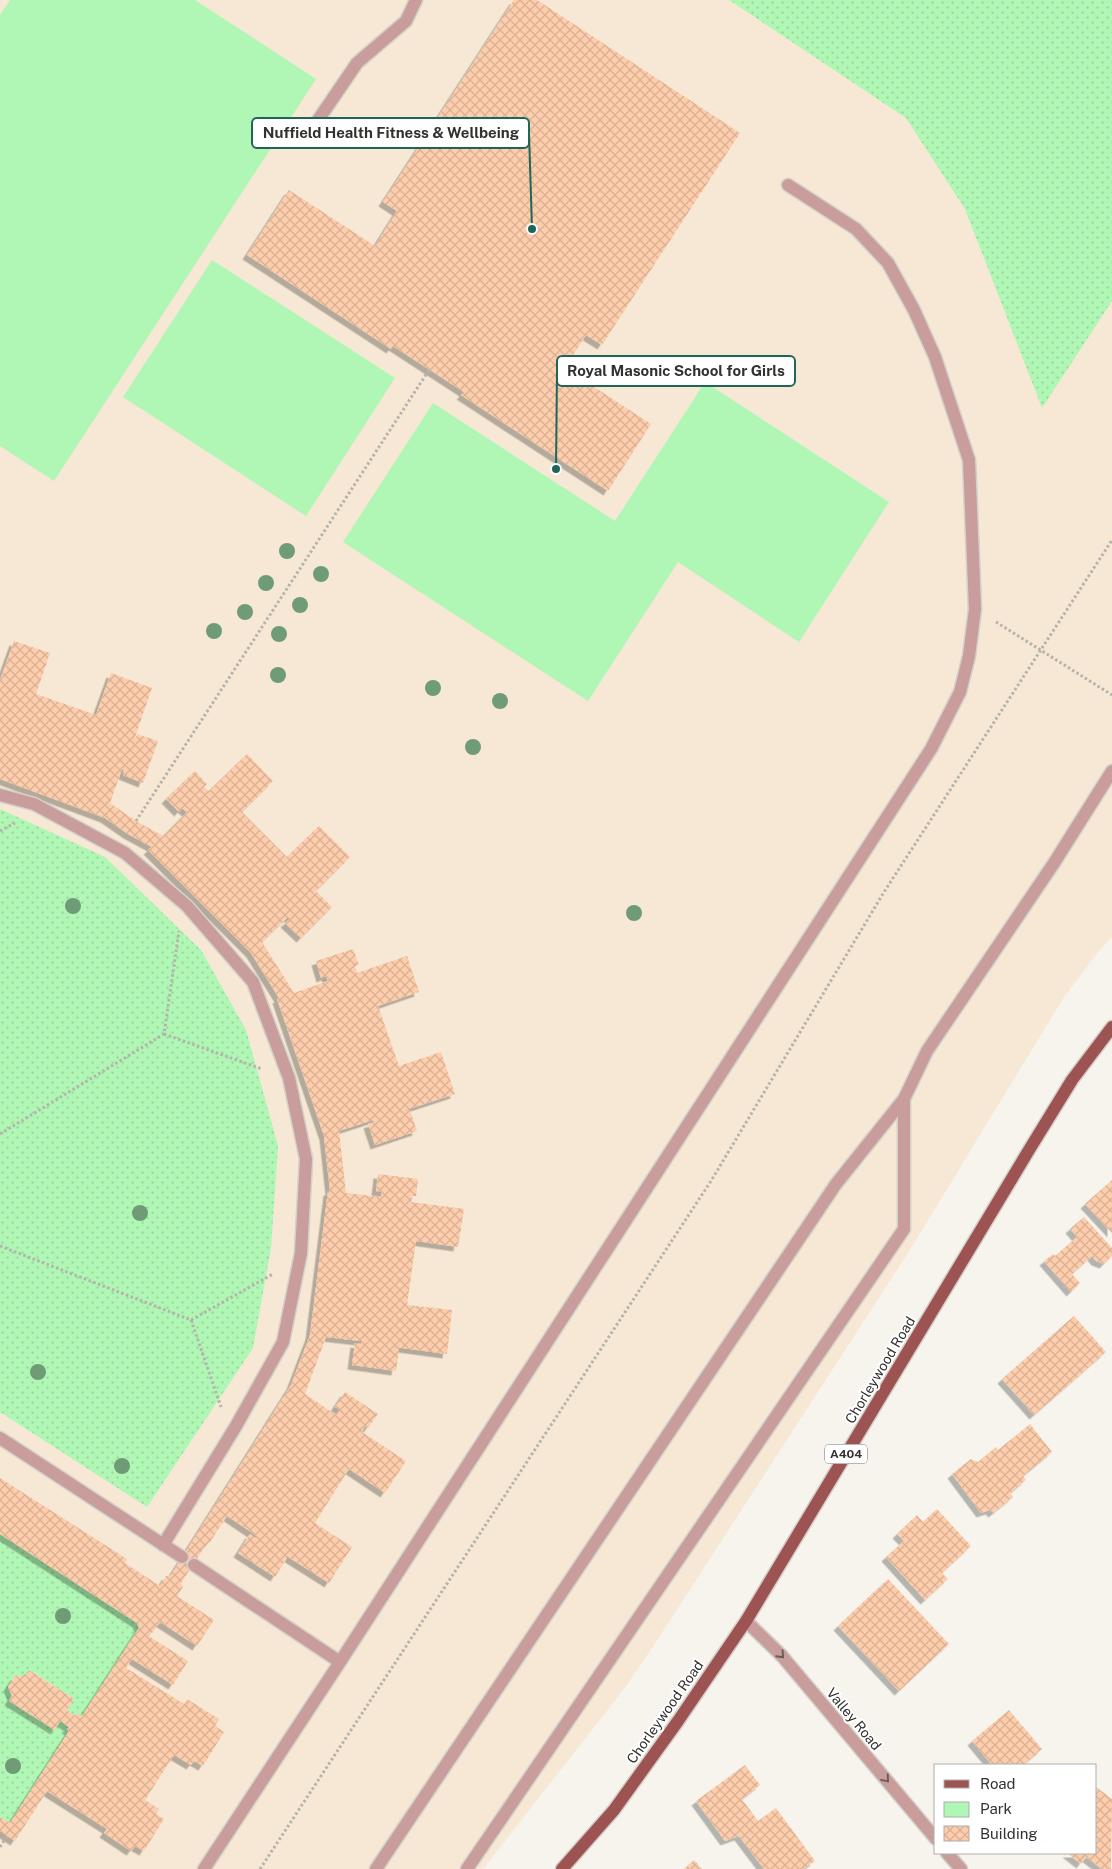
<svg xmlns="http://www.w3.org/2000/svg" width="1112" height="1869" viewBox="0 0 1112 1869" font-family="'Public Sans',sans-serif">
	<defs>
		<pattern id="green-dots" width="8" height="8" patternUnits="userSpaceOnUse" patternTransform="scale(1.25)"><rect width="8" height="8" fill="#b0f6b4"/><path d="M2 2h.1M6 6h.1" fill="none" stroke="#98d39b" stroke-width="1.8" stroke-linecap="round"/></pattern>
		<pattern id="building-cross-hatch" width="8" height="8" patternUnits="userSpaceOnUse" patternTransform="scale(1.25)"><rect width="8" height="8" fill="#fdcdac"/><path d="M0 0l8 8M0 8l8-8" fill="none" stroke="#d9b094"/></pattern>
		<filter id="shadow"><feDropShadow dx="-4.5" dy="4.5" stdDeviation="0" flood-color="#0004"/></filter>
	</defs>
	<rect width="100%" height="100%" fill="#f6f4ec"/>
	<!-- education -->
	<path fill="#f6e8d4" d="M0 0H1112V937L1098 952 1064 997 908 1253 652 1648 624 1689 483 1869H0Z"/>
	<!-- green -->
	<path fill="url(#green-dots)" d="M729 0H1112V301L1042 408 965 209 906 118Z
		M0 809 105 857 201 950 246 1030 278 1146 271 1248 253 1348 147 1507 0 1412Z
		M0 1534 137 1623 139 1628 82 1716H76L67 1710 74 1699 30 1670 25 1676H15L8 1687 12 1696 9 1701 54 1730 60 1721 69 1727 67 1729 69 1731 10 1823 0 1817Z"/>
	<!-- pitch -->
	<path fill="#b0f6b4" d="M10 0H195L316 79 54 481 0 446V15Z
		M212 260 395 378 306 516 123 397Z
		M705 382 889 502 799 642 678 562 588 701 343 542 433 403 615 521Z"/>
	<!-- building -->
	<path fill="url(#building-cross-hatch)" filter="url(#shadow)" d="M514 0H537L740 133 602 345 586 335 565 368 651 424 608 491 461 395 464 392 393 346 391 349 247 255 289 190 375 246 397 211 383 202Z
		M14 641 50 653 36 694 96 715 111 673 152 688 135 737 136 738 137 734 158 741 143 783 123 775 124 770 122 769 110 803 136 821 163 836 187 812 182 808 179 812 166 799 195 771 207 784 204 787 209 791 247 754 273 781 242 812 287 857 319 826 350 857 313 894 317 892 332 907 301 938 285 923 290 919 288 917 262 942 294 993 328 981 326 976 321 978 316 961 353 949 359 965 355 966 357 973 407 956 419 992 378 1006 399 1066 441 1052 455 1094 406 1110V1111L410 1110 417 1131 375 1145 368 1124 374 1122 373 1120 339 1131 346 1193 381 1197 382 1192 376 1191 378 1174 418 1179 416 1196H412L411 1202 464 1209 458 1247 416 1241 407 1305 452 1310 447 1354 395 1347V1348L399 1349 396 1371 352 1365 355 1343 361 1344V1341L326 1337 305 1394 336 1415 340 1409 335 1407 345 1392 378 1414 368 1428 365 1426 362 1432 406 1461 385 1493 349 1469 315 1523 352 1547 329 1583 285 1555 284 1556 287 1558 275 1577 238 1553 250 1534 255 1538 257 1536 227 1516 210 1542 206 1545 181 1583 183 1587 177 1596 214 1620 197 1646 160 1622 152 1633 147 1635 188 1661 173 1685 132 1659 126 1668 184 1704 187 1699 219 1719 215 1726 224 1732 203 1766 194 1761 191 1765 174 1755 145 1800 159 1809 156 1814 164 1819 144 1851 135 1846 131 1851 104 1833 107 1829 47 1791 15 1841 0 1831V1817L10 1823 69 1731 67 1729 69 1727 60 1721 55 1730 9 1701 12 1696 8 1687 15 1676H25L29 1670 74 1699 67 1710 76 1716 78 1713 82 1716 139 1628 137 1623 0 1534V1478L127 1559 125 1563 160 1586 166 1576 171 1575 291 1385 310 1335 328 1191H330L324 1136 277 999 279 998 251 953 148 850 152 847 128 834 105 818 0 779V680Z
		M1112 1180V1233L1085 1204Z
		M1084 1217 1112 1248V1256L1104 1264 1096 1261 1092 1256 1072 1274 1080 1283 1071 1292 1044 1261 1053 1254 1055 1256 1077 1237 1070 1229Z
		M1074 1316 1106 1352 1034 1415 1002 1379Z
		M1030 1424 1052 1452 1023 1476 1026 1480 1010 1493 1013 1497 993 1513 990 1510 981 1513 952 1474 971 1459 978 1462 996 1447 998 1450Z
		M937 1509 971 1546 942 1573 948 1579 925 1600 886 1557 904 1541 897 1534 917 1515 923 1522Z
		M888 1579 949 1644 899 1691 838 1626Z
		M1009 1710 1042 1749 1023 1765H992L972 1741Z
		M745 1765 760 1785 742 1799 758 1821 776 1808 815 1861 803 1869H764L739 1836 725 1841 696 1801Z
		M1096 1787 1112 1799 1111 1869H1102L1086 1857 1081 1864 1067 1853H1096Z
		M694 1860 702 1869H684Z"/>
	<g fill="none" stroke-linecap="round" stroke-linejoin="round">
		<defs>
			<path id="lane" d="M314 126 357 63 406 21 416 0
				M0 795 34 804 125 853 187 906 253 982 289 1078 306 1159 301 1253 283 1342 236 1426 163 1545
				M0 1438 182 1557
				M194 1565 340 1662 204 1869
				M340 1662 931 749 960 692 969 656 975 609 969 460 935 357 914 310 888 263 856 229 788 185
				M376 1869 836 1184 904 1099 927 1051 1054 863 1112 771
				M467 1869 904 1229V1099"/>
			<path id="street" d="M746 1621 782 1656 936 1839
				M947 1853 961 1869"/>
			<path id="primary" d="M562 1869 614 1810 678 1721 746 1621 1029 1150 1072 1080 1112 1027"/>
		</defs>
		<!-- lane casing -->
		<use href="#lane" stroke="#d3d1ca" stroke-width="15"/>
		<!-- street casing -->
		<use href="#street" stroke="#d3d1ca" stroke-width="15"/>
		<!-- primary casing -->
		<use href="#primary" stroke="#d3d1ca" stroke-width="15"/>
		<!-- path -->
		<path stroke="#b5b3ad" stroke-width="3" stroke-dasharray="2.5 2.5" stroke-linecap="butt" d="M996 622 1112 695
			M136 821 429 370
			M0 831 15 823
			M164 1034 262 1069
			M0 1134 164 1034 179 931
			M0 1246 191 1320 273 1274
			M191 1320 221 1407
			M0 1847 7 1836
			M260 1869 711 1181 884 892 1112 540"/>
		<!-- lane -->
		<use href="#lane" stroke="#c99d9b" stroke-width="12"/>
		<!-- street -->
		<use href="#street" stroke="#c99d9b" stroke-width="12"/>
		<!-- primary -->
		<use href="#primary" stroke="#9e5353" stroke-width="12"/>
	</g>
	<!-- trees -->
	<g fill="#6f9c76">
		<circle cx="287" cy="551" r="8"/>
		<circle cx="321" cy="574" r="8"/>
		<circle cx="266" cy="583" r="8"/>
		<circle cx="300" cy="605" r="8"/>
		<circle cx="245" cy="612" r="8"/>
		<circle cx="214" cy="631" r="8"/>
		<circle cx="279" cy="634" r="8"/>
		<circle cx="278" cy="675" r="8"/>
		<circle cx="433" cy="688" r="8"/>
		<circle cx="500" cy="701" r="8"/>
		<circle cx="473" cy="747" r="8"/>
		<circle cx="73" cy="906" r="8"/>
		<circle cx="634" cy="913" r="8"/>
		<circle cx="140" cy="1213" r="8"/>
		<circle cx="38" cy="1372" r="8"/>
		<circle cx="122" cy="1466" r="8"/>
		<circle cx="63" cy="1616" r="8"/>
		<circle cx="13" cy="1766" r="8"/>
	</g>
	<!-- one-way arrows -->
	<defs><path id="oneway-chevron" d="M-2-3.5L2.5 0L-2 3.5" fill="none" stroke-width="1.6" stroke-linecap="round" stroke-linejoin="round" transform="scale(1.25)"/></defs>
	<g stroke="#6e5c5a">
		<use href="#oneway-chevron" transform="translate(781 1655) rotate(47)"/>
		<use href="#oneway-chevron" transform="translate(886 1779) rotate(50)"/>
	</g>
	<g text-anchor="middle" stroke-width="4" stroke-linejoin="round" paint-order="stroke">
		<!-- shield labels -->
		<rect fill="#fff" stroke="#706f6d" stroke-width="1" x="825" y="1444.5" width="42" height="19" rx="4"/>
		<g font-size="12" font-weight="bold" fill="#32312e">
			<text x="846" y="1458">A404</text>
		</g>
		<!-- street labels -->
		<g font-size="14" fill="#32312e" stroke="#fff">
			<text transform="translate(880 1370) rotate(-59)" y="5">Chorleywood Road</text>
			<text transform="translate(665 1712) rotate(-55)" y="5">Chorleywood Road</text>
			<text transform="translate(854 1719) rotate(50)" y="5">Valley Road</text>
		</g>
	</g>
	<!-- callouts -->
	<path fill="none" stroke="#1f6659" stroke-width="2" d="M532 229L529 133M556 469L557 371"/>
	<g fill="#1f6659" stroke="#fff" stroke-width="2">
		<circle cx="532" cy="229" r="5"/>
		<circle cx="556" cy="469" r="5"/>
	</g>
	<g fill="#fff" stroke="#1f6659" stroke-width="2">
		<rect x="252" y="118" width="277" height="30" rx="5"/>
		<rect x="557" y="356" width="238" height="30" rx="5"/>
	</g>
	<g font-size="15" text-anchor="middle" font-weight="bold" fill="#32312e">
		<text x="391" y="138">Nuffield Health Fitness &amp; Wellbeing</text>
		<text x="676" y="376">Royal Masonic School for Girls</text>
	</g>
	<!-- legend -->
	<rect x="934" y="1764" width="162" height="90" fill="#ffffff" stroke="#adadab"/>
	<rect x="944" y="1780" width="25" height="8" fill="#9e5353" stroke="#adadab"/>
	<text x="980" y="1789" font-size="15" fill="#32312e">Road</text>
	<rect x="944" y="1802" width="25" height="15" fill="#b0f6b4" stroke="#adadab"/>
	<text x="980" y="1814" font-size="15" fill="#32312e">Park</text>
	<rect x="944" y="1826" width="25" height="15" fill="url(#building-cross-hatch)" stroke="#adadab"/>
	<text x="980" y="1839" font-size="15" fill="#32312e">Building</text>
</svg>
